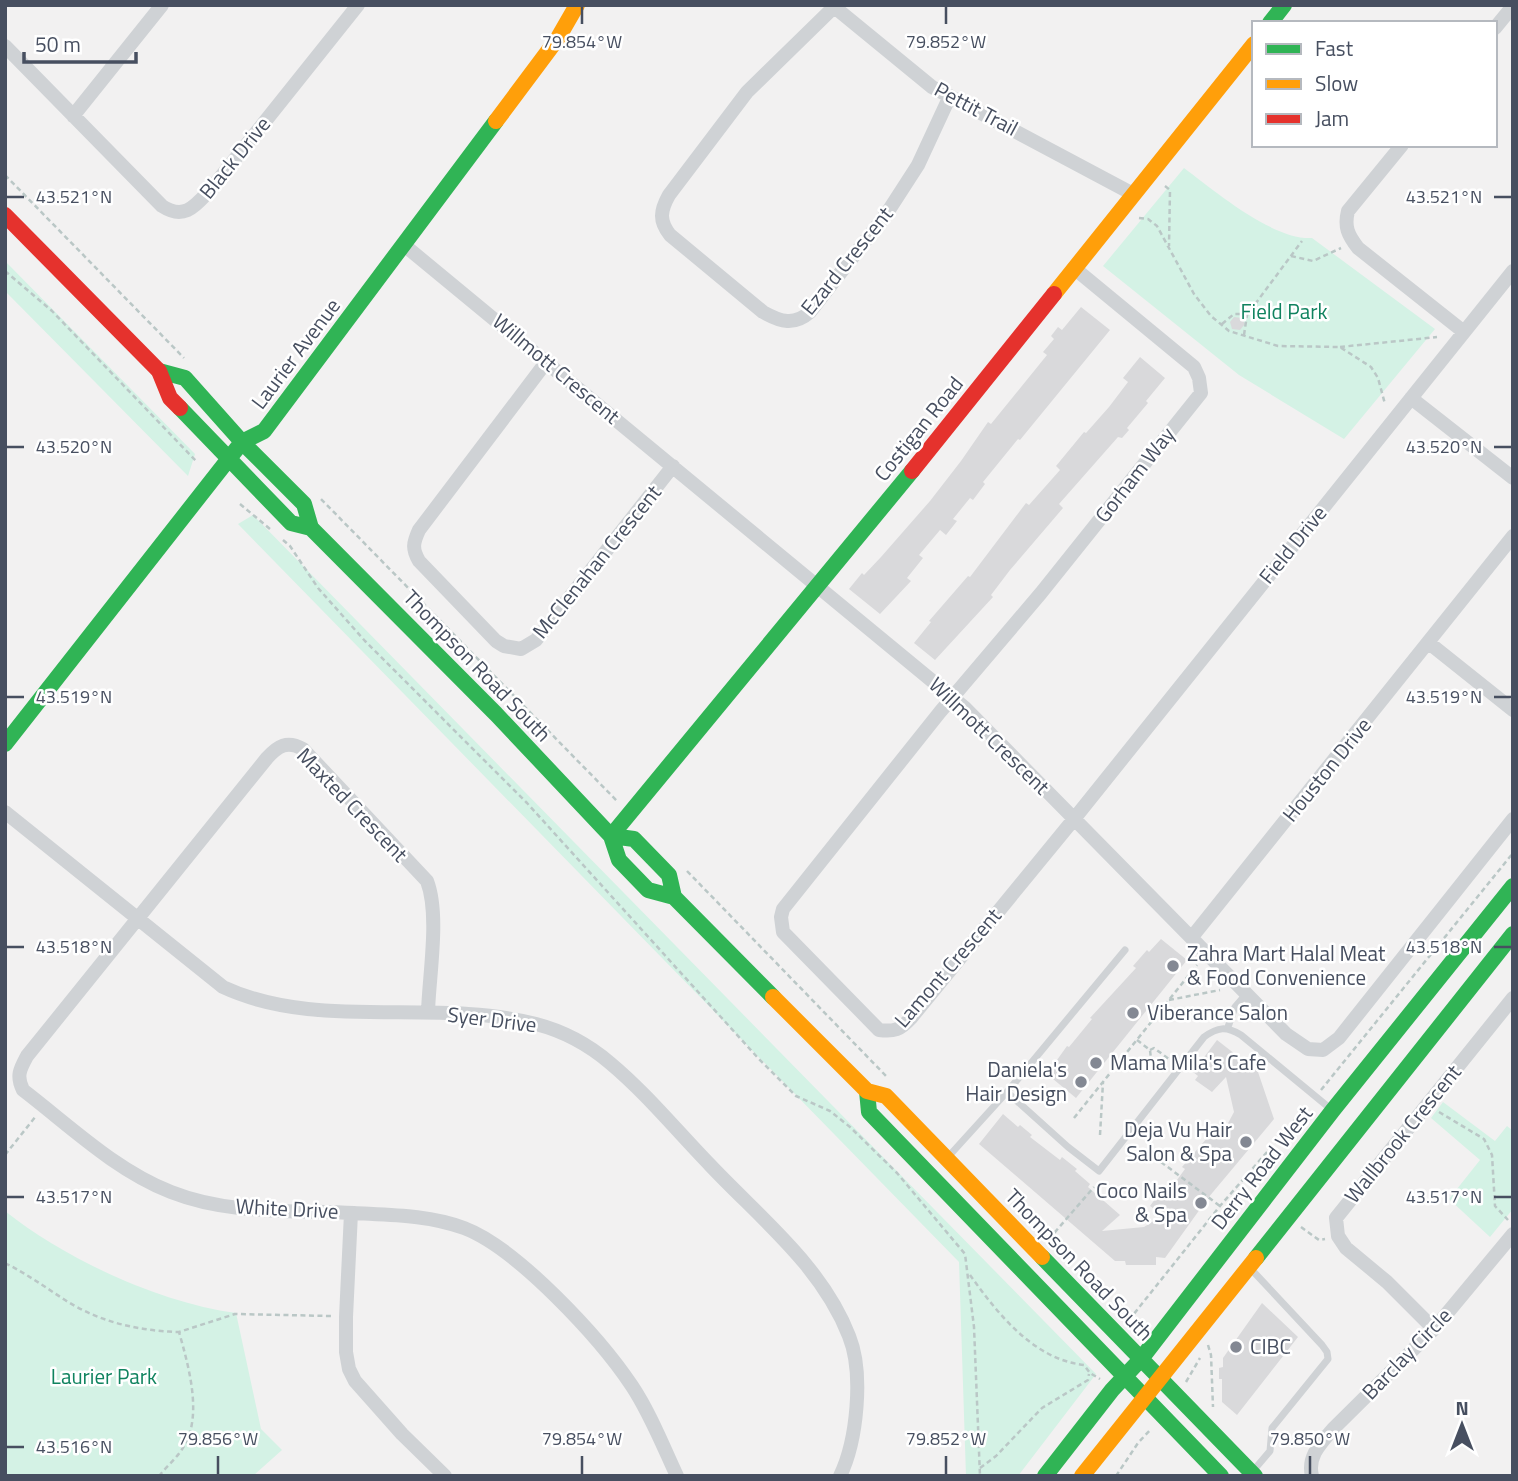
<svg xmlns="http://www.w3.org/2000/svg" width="1518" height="1481" viewBox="0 0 1518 1481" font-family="'Titillium Web',sans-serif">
	<rect width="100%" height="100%" fill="#f2f1f1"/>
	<!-- green -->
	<path fill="#d4f2e5" d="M1184 168C1215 191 1272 240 1312 238L1435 329 1344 439 1239 375 1103 266Z
		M5 261 195 454 188 476 5 291Z
		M253 515 1096 1374 1018 1476H966L959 1262 238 524Z
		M1443 1102 1495 1141 1507 1126 1513 1131V1209L1490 1237 1449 1199 1480 1160 1431 1118Z
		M5 1211C65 1259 160 1303 236 1313L261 1429 282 1450 253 1476H5Z"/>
	<!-- building -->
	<path fill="#d9d9db" d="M1081 307 1110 330 1020 440 1018 439 983 482 985 484 973 500 970 498 953 519 957 521 946 535 940 530 919 555 923 558 907 578 911 581 880 614 849 589 862 573 864 575 881 557 930 501 961 461 988 422 991 424 1047 355 1043 352 1054 339 1051 336 1058 327 1062 330Z
		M1234 317 1242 318 1245 324 1240 330 1232 329 1230 322Z
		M1140 357 1165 378 1146 401 1148 403 1127 428 1129 430 1122 438 1118 437 1059 504 1063 508 1010 570 991 595 993 597 935 660 914 643 931 622 929 621 968 576 970 577 1026 503 1029 505 1060 470 1056 466 1084 432 1086 433 1109 407 1128 382 1123 378Z
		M1161 939 1187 960 1076 1098 1047 1074 1067 1046 1069 1047 1092 1019 1090 1018 1136 968 1133 966 1147 950 1149 952Z
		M1217 1040 1258 1072 1274 1119 1208 1198 1165 1258 1156 1257V1265H1126L1125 1261H1115L979 1144 1003 1114 1018 1127 1020 1125 1032 1135 1030 1137 1060 1160 1062 1157 1077 1169 1075 1171 1090 1184 1088 1187 1120 1215 1102 1231 1144 1227 1163 1215 1150 1206 1164 1187 1169 1191 1185 1169 1182 1167 1220 1123 1226 1127 1234 1112 1226 1077 1212 1092 1195 1080 1198 1076 1193 1072Z
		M1262 1303 1298 1337 1237 1415 1222 1402V1379H1219V1368L1223 1367V1358Z"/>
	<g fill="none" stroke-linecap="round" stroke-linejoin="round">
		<!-- path -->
		<path stroke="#bac7c6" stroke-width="2.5" stroke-dasharray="5 3.5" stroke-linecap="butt" d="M5 175 184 358
			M1165 186 1170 190 1169 246
			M1139 218 1148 219 1157 226 1194 294 1211 316 1229 331 1278 346 1340 347 1371 367 1378 378 1385 404
			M1291 256 1313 261 1341 248
			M5 271 52 311 197 462
			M1222 324 1234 314H1246
			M1244 335 1247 315 1302 241
			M1340 347 1437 337
			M321 499 618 802
			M240 504 270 529
			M283 540 290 546 318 588 365 641 527 803 758 1058 796 1096 830 1111 850 1127 897 1173 965 1254 974 1327 980 1476
			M687 871 887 1077
			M1169 1000 1220 990
			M1137 1040 1150 1050 1151 1059 1164 1069
			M1150 1050 1154 1048 1173 1062
			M1321 1090 1513 853
			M1439 1112 1484 1139 1492 1155 1495 1206 1508 1220
			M1074 1118 1197 965
			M1100 1135 1103 1082
			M5 1155 36 1116
			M1161 1162 1220 1206
			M1301 1227 1319 1240 1325 1239
			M1049 1239 1094 1187
			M5 1263C27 1274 45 1287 65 1300 99 1322 139 1331 179 1332
			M970 1275C998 1314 1033 1359 1084 1365L1090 1373 1100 1379
			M1129 1320 1220 1206 1308 1105
			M1208 1345 1211 1355 1213 1407
			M1186 1382 1200 1358
			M980 1468 996 1456 1042 1408 1088 1380 1089 1374
			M159 1476C167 1466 178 1457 184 1446 203 1415 188 1364 179 1332L235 1314 331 1316
			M1116 1476 1138 1443 1151 1429"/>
		<!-- lane -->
		<path stroke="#cfd2d5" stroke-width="7" d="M1228 1027 1235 1007 1247 993
			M1007 1092 1068 1147 1099 1171 1204 1037C1218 1027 1226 1026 1241 1035L1332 1110
			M948 1157 1007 1092 1125 950
			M1251 1269 1322 1345 1327 1352 1328 1359 1272 1428 1270 1451 1253 1471"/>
		<!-- street -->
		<path stroke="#cfd2d5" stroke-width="14" d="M832 5 932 87 1133 194
			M834 7 747 92 669 195C660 211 659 221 670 235L763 312C781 322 794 326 810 312L887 213 918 165 950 96
			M1495 28 1513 6
			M5 46 162 206C185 221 196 205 211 189L358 5
			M73 116 162 5
			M1402 145 1348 211C1344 227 1348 235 1358 248L1464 332
			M404 245 965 708 1286 1034 1308 1049 1323 1050 1339 1038 1513 819
			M1074 268 1194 367 1199 378 1201 393 1041 593 940 712 783 909 781 917 783 932 879 1030C894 1032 900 1030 911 1018L1074 819 1513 271
			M547 361 419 530C413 543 412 549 419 561L496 641 504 646 521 649 536 640 673 466
			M1411 398 1513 478
			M1429 643 1513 710
			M5 812 223 987C317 1031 435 998 536 1024 563 1031 589 1045 610 1063 646 1093 677 1131 710 1165 760 1218 822 1266 849 1336 864 1373 857 1441 840 1476
			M1192 937 1513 536
			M428 1012C429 975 440 915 427 881L303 749C287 740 278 746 267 758L27 1056C20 1069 16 1076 23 1090 70 1126 115 1170 171 1192 229 1215 293 1210 354 1213 391 1215 429 1215 464 1228 517 1248 600 1338 632 1386 650 1413 663 1446 677 1476
			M351 1213 346 1317V1352L349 1369 355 1381 402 1434 445 1476
			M1434 1329 1387 1282 1346 1248 1338 1236 1336 1218 1513 998
			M1312 1476C1307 1456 1321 1443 1333 1429L1434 1329 1513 1234"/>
		<!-- fast -->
		<path stroke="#30b455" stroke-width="16" d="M1270 23 1284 5
			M159 371 185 378 242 442 304 504 311 528 496 714 611 836 619 860 648 890 674 897 773 997
			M180 408 291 523 311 528
			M5 744 242 442 264 431 496 121
			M611 836 912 471
			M611 836 634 839 669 875 674 897
			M867 1091 869 1112 1221 1476
			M1042 1257 1255 1476
			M1256 1258 1513 934
			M1045 1476 1112 1390 1141 1359 1333 1110 1513 886"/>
		<!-- slow -->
		<path stroke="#ff9f0a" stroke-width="16" d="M496 121 558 38 577 5
			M1054 294 1254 44
			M773 997 867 1091 886 1096 1042 1257
			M1082 1476 1256 1258"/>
		<!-- jam -->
		<path stroke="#e5322d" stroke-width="16" d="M5 215 159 371 170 398 180 408
			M912 471 1054 294"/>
	</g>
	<!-- ticks -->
	<path fill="none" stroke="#474f60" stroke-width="2.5" d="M582 7V24M946 7V24M7 197H24M1494 197H1511M7 447H24M1494 447H1511M7 697H24M1494 697H1511M7 947H24M1494 947H1511M7 1197H24M1494 1197H1511M7 1447H24M218 1456V1474M582 1456V1474M946 1456V1474M1310 1456V1474"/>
	<!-- markers -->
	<g fill="#838893" stroke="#fff" stroke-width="2.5">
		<circle cx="1173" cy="966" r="7"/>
		<circle cx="1133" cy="1013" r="7"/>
		<circle cx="1096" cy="1063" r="7"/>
		<circle cx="1081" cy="1082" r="7"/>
		<circle cx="1246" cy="1142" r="7"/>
		<circle cx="1201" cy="1203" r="7"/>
		<circle cx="1236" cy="1347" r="7"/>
	</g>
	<g text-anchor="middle" stroke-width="5" stroke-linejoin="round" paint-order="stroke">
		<!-- street labels -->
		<g font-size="21" fill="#474f60" stroke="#fff">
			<text transform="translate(976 109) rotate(28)" y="7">Pettit Trail</text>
			<text transform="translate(235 158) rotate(-51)" y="7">Black Drive</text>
			<text transform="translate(847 261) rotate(-51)" y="7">Ezard Crescent</text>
			<text transform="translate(296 354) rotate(-53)" y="7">Laurier Avenue</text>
			<text transform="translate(556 369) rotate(40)" y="7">Willmott Crescent</text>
			<text transform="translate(919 429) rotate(-51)" y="7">Costigan Road</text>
			<text transform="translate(1135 475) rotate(-52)" y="7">Gorham Way</text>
			<text transform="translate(1293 545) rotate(-51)" y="7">Field Drive</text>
			<text transform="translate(597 562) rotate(-51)" y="7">McClenahan Crescent</text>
			<text transform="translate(477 666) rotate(46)" y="7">Thompson Road South</text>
			<text transform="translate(989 736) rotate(44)" y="7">Willmott Crescent</text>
			<text transform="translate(1327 770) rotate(-51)" y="7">Houston Drive</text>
			<text transform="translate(352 805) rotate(46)" y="7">Maxted Crescent</text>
			<text transform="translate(948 968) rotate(-49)" y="7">Lamont Crescent</text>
			<text transform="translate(492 1020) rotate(7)" y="7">Syer Drive</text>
			<text transform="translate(1403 1134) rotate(-51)" y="7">Wallbrook Crescent</text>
			<text transform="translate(1262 1168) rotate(-52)" y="7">Derry Road West</text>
			<text transform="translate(287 1209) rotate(3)" y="7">White Drive</text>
			<text transform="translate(1079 1265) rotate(46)" y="7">Thompson Road South</text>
			<text transform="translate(1407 1354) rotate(-46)" y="7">Barclay Circle</text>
		</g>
		<!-- park labels -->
		<g font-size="21" fill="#10835f" stroke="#fff">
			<text x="1284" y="319">Field Park</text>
			<text x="104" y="1384">Laurier Park</text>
		</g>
		<!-- poi labels -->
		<g font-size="21" fill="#474f60" stroke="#fff" text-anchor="start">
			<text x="1187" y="961">Zahra Mart Halal Meat<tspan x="1187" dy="24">&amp; Food Convenience</tspan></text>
			<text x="1147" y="1020">Viberance Salon</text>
			<text x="1110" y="1070">Mama Mila's Cafe</text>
			<text x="1067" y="1077" text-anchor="end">Daniela's<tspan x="1067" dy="24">Hair Design</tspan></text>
			<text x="1232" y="1137" text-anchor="end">Deja Vu Hair<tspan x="1232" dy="24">Salon &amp; Spa</tspan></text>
			<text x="1187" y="1198" text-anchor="end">Coco Nails<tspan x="1187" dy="24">&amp; Spa</tspan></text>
			<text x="1250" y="1354">CIBC</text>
		</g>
	</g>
	<g font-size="18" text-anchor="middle" fill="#474f60" stroke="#fff" stroke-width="5" stroke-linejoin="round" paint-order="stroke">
		<text x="582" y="48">79.854°W</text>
		<text x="946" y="48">79.852°W</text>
		<text x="74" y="203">43.521°N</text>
		<text x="1444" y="203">43.521°N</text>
		<text x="74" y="453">43.520°N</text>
		<text x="1444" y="453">43.520°N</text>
		<text x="74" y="703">43.519°N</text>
		<text x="1444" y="703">43.519°N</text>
		<text x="74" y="953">43.518°N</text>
		<text x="1444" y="953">43.518°N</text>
		<text x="74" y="1203">43.517°N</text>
		<text x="1444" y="1203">43.517°N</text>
		<text x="218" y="1445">79.856°W</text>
		<text x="582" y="1445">79.854°W</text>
		<text x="946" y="1445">79.852°W</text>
		<text x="1310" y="1445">79.850°W</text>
		<text x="74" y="1453">43.516°N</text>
	</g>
	<!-- border -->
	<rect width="1518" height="1481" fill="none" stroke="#474f60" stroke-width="14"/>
	<!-- legend -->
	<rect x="1252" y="21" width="245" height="126" fill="#ffffff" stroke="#b5b9bf" stroke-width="2"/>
	<rect x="1266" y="44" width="35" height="10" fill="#30b455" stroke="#b5b9bf" stroke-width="2"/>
	<text x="1315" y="56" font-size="21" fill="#474f60">Fast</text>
	<rect x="1266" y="79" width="35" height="10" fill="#ff9f0a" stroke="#b5b9bf" stroke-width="2"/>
	<text x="1315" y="91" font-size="21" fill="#474f60">Slow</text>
	<rect x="1266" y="114" width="35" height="10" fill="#e5322d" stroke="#b5b9bf" stroke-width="2"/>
	<text x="1315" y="126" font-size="21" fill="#474f60">Jam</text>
	<!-- north arrow -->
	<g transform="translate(1462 1425)" stroke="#ffffff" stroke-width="5" paint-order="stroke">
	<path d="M0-5L12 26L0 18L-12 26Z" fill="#474f60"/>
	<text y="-10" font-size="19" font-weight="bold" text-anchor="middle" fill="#474f60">N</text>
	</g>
	<!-- scale -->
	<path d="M24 52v10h112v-10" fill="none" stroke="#474f60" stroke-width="3.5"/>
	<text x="35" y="52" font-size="21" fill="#474f60" stroke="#ffffff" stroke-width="5" paint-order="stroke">50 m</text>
</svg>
